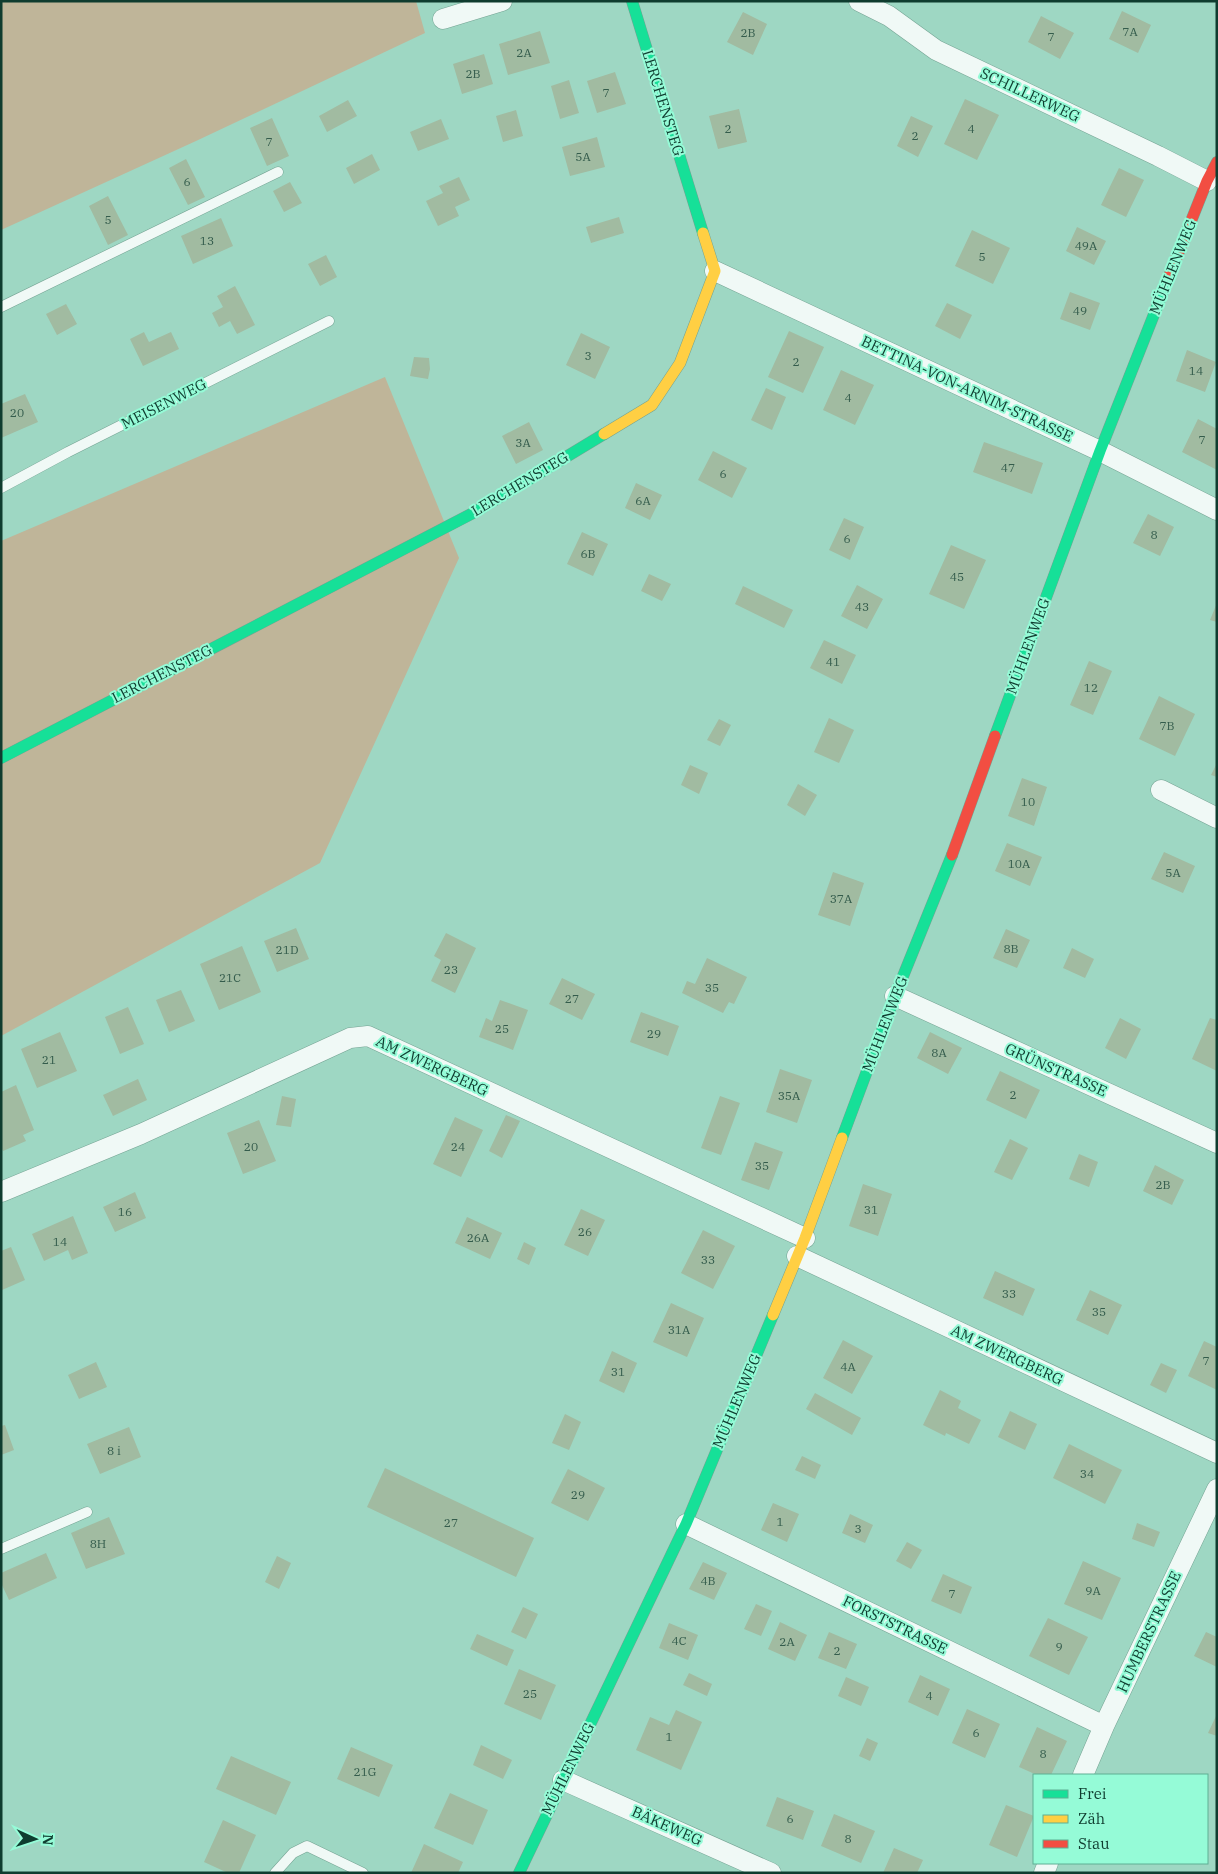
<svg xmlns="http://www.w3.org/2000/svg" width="1218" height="1874" viewBox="0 0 1218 1874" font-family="'IBM Plex Serif',serif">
	<rect width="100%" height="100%" fill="#9ed7c3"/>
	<!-- green -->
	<path fill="#bfb599" d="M1 1H416L425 33 196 141 1 230Z
		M385 377 459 558 320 863 1 1036V541Z"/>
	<!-- building -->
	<path fill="#a1bba1" d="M1122 11 1151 25 1138 53 1109 39Z
		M743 12 767 24 753 55 727 42Z
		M1041 16 1074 33 1060 59 1028 42Z
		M540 31 550 63 508 75 499 44Z
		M484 54 493 84 462 94 453 64Z
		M615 72 626 104 597 113 587 81Z
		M569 80 579 113 560 119 551 86Z
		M965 99 999 115 977 160 944 144Z
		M348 100 357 116 327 132 319 116Z
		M739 109 747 142 718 149 709 116Z
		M516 110 523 136 503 142 496 116Z
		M911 116 933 126 918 157 897 146Z
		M272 118 289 156 267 166 250 128Z
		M441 119 449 139 418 151 410 132Z
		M597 137 605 167 570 176 562 147Z
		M372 154 380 170 354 184 346 168Z
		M186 159 205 197 188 205 169 168Z
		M1119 168 1144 180 1126 217 1101 205Z
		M459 177 470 200 455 207 459 216 438 226 426 201 443 193 439 186Z
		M290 182 302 203 284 212 273 191Z
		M108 196 128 235 108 245 89 206Z
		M619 217 624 233 591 243 586 227Z
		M221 218 233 246 193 264 181 236Z
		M1077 227 1106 241 1094 265 1066 251Z
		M972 230 1010 248 993 284 955 266Z
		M326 255 337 277 320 286 308 264Z
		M235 286 255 325 237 334 230 321 219 327 212 313 223 307 217 296Z
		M1070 292 1100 303 1090 330 1060 319Z
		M947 303 972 315 960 339 935 326Z
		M66 304 77 324 57 335 46 314Z
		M789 331 824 347 803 393 768 377Z
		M144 332 149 342 171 332 179 349 143 366 130 339Z
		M581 333 610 347 595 379 566 365Z
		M1187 350 1216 362 1205 392 1176 381Z
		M414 357 429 358 430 369 428 379 410 376Z
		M841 370 874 385 855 425 823 410Z
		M766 388 786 397 772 430 751 420Z
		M25 394 38 422 1 438V404Z
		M1198 419 1217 429V470L1182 452Z
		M529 422 543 450 516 464 502 436Z
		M984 442 1043 463 1032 494 973 472Z
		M713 451 747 468 732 498 698 480Z
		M636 483 662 495 650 520 625 508Z
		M1148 514 1174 527 1160 556 1133 543Z
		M844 518 864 527 850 560 829 550Z
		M582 532 608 544 593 576 567 564Z
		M951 545 986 560 964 609 929 594Z
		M649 574 671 584 662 601 641 591Z
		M857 585 883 599 867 629 841 616Z
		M743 586 793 610 784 628 735 604Z
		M1217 603V622L1210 620Z
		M824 640 856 655 842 684 810 668Z
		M1089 661 1112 671 1093 715 1070 705Z
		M1159 696 1195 714 1175 756 1139 739Z
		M829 718 854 730 839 763 814 752Z
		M719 719 731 725 720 746 707 740Z
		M1217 763V777L1211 775Z
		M690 765 708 773 699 794 681 785Z
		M1022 778 1047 787 1034 826 1008 816Z
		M798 784 817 795 805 816 787 805Z
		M1007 843 1042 857 1030 886 995 871Z
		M1164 852 1195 866 1183 893 1151 879Z
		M833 872 864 883 850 926 818 915Z
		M296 928 309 959 277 972 264 941Z
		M1006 929 1030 940 1017 968 993 958Z
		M446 933 476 948 455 993 431 981 441 960 434 956Z
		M242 946 261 992 219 1010 200 964Z
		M1072 948 1094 959 1085 978 1063 968Z
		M707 958 747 977 734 1004 729 1002 723 1013 682 993 687 981 695 984Z
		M562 978 595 994 582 1020 549 1004Z
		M181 990 195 1021 169 1032 156 1000Z
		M500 1000 528 1010 513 1050 479 1037 486 1018 492 1021Z
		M128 1007 144 1044 120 1054 105 1017Z
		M641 1012 679 1026 668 1056 630 1042Z
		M1120 1018 1141 1029 1126 1059 1105 1048Z
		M1210 1018 1217 1020V1071L1192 1059Z
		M60 1032 77 1071 37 1088 21 1049Z
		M930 1032 962 1048 948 1074 917 1058Z
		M780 1069 812 1080 797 1123 766 1112Z
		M1000 1071 1040 1090 1026 1119 986 1100Z
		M138 1079 147 1100 113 1116 103 1095Z
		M16 1085 34 1130 23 1135 26 1141 3 1151 1 1147V1092Z
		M282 1096 296 1099 291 1127 276 1125Z
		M720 1096 740 1103 721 1155 701 1148Z
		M506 1115 520 1121 502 1158 489 1151Z
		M455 1117 483 1130 461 1177 433 1164Z
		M259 1120 276 1161 243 1174 227 1133Z
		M1010 1139 1028 1148 1012 1180 994 1172Z
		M755 1142 783 1152 769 1190 741 1180Z
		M1079 1154 1098 1162 1089 1187 1069 1179Z
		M1155 1165 1184 1180 1172 1205 1143 1191Z
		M863 1184 892 1194 878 1236 849 1226Z
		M135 1192 146 1218 115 1232 103 1207Z
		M581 1209 605 1220 588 1256 564 1245Z
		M73 1216 88 1253 72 1260 68 1250 44 1261 32 1234Z
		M467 1217 502 1233 490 1259 455 1243Z
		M703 1230 735 1246 713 1289 681 1273Z
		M524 1242 536 1248 529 1265 517 1259Z
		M11 1247 25 1280 2 1290 1 1251Z
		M995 1271 1035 1289 1023 1316 983 1298Z
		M1090 1290 1122 1305 1108 1335 1076 1320Z
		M671 1303 704 1318 687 1357 653 1342Z
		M843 1340 873 1356 852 1394 823 1378Z
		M1204 1341 1217 1347V1390L1188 1376Z
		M612 1351 637 1363 624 1393 599 1381Z
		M96 1362 107 1387 79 1399 68 1375Z
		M1161 1363 1177 1370 1166 1393 1150 1385Z
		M940 1390 961 1401 958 1408 981 1420 969 1444 946 1433 945 1436 923 1425Z
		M815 1393 861 1418 852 1435 806 1409Z
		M1010 1411 1037 1424 1025 1450 998 1437Z
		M565 1414 581 1422 569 1450 552 1443Z
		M5 1425 14 1450 1 1455V1426Z
		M129 1427 141 1457 100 1474 87 1444Z
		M1069 1444 1122 1470 1105 1504 1053 1478Z
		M802 1456 821 1465 815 1479 795 1470Z
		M385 1468 534 1538 516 1577 367 1507Z
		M568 1469 605 1488 588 1521 551 1503Z
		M773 1503 799 1514 787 1542 761 1530Z
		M850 1514 873 1525 865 1543 842 1533Z
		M109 1517 125 1554 86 1569 71 1533Z
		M1137 1523 1160 1532 1154 1547 1132 1539Z
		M907 1542 922 1550 911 1569 896 1561Z
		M46 1553 57 1578 9 1600 1 1583V1573Z
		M277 1556 291 1563 279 1589 265 1582Z
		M1083 1561 1121 1578 1102 1620 1064 1604Z
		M703 1562 727 1573 714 1600 689 1589Z
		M943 1574 972 1587 961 1614 931 1601Z
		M756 1604 772 1611 761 1636 744 1629Z
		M523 1607 538 1614 526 1639 511 1632Z
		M1048 1618 1088 1637 1069 1675 1029 1656Z
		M780 1622 807 1635 795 1661 768 1649Z
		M669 1623 698 1635 688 1660 659 1648Z
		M829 1632 857 1644 846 1669 818 1658Z
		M1206 1632 1217 1637V1667L1194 1656Z
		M477 1634 514 1650 507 1666 470 1649Z
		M519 1669 556 1685 541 1720 504 1704Z
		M689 1673 712 1684 707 1696 683 1685Z
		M920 1675 950 1689 938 1716 908 1702Z
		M846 1677 869 1687 861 1706 838 1696Z
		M967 1709 1000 1724 985 1758 952 1743Z
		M676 1710 702 1722 681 1770 636 1750 650 1717 669 1725Z
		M1217 1714V1736L1208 1733Z
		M1037 1727 1067 1741 1051 1775H1037L1019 1767Z
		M867 1738 878 1743 870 1761 859 1756Z
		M481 1745 512 1760 503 1779 473 1765Z
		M351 1747 393 1765 379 1797 337 1779Z
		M231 1756 291 1782 276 1815 216 1789Z
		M450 1793 488 1810 473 1845 434 1828Z
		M777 1797 814 1811 803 1840 766 1826Z
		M1006 1805 1034 1816 1017 1857 989 1845Z
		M834 1814 875 1831 861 1863 821 1846Z
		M223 1820 256 1835 239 1873H228L204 1862Z
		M424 1844 463 1862 458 1873H411Z
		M894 1848 923 1860 917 1873H883Z"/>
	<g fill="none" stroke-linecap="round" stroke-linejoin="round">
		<defs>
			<path id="lane" d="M1 307 278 172
				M1 488 68 452 329 321
				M1 1549 87 1512
				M275 1873 293 1853 307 1846 363 1873"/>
			<path id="street" d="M859 1 889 16 936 50 1158 156 1207 181
				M443 19 502 1
				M715 271 1100 451 1217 510
				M1161 790 1217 818
				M895 996 1217 1143
				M1 1192 141 1134 350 1038 368 1036 805 1238
				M797 1256 1217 1453
				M686 1524 1104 1726
				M1083 1775 1104 1726 1217 1489
				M563 1780 771 1873
				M1044 1873 1048 1863"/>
			<path id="fast" d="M632 1 703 233
				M995 736 1100 451 1168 279
				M1 758 475 512 604 434
				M842 1138 895 996 952 855
				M519 1873 686 1524 773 1315"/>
			<path id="slow" d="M604 434 652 405 680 363 715 271 703 233
				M773 1315 805 1238 842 1138"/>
			<path id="jam" d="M1168 279 1207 181 1217 162
				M952 855 995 736"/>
		</defs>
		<!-- lane casing -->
		<use href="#lane" stroke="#74a393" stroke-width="11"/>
		<!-- street casing -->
		<use href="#street" stroke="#74a393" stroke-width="21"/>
		<!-- fast casing -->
		<use href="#fast" stroke="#74a393" stroke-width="12"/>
		<!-- slow casing -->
		<use href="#slow" stroke="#74a393" stroke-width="12"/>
		<!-- jam casing -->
		<use href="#jam" stroke="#74a393" stroke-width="12"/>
		<!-- lane -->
		<use href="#lane" stroke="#f0f9f6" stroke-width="10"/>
		<!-- street -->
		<use href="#street" stroke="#f0f9f6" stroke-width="20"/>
		<!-- fast -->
		<use href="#fast" stroke="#16e098" stroke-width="11"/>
		<!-- slow -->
		<use href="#slow" stroke="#ffcf43" stroke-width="11"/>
		<!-- jam -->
		<use href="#jam" stroke="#f24e42" stroke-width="11"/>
	</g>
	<g text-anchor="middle" stroke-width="4" stroke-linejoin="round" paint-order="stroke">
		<!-- number labels -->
		<g font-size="12" fill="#345c4c">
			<text x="1130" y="36">7A</text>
			<text x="748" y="37">2B</text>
			<text x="1051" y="41">7</text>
			<text x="524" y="57">2A</text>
			<text x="473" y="78">2B</text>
			<text x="606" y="97">7</text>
			<text x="728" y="133">2</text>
			<text x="971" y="133">4</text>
			<text x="915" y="140">2</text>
			<text x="269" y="146">7</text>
			<text x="583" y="161">5A</text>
			<text x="187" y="186">6</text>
			<text x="108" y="224">5</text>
			<text x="207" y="245">13</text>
			<text x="1086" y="250">49A</text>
			<text x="982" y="261">5</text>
			<text x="1080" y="315">49</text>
			<text x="588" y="360">3</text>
			<text x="796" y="366">2</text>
			<text x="1196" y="375">14</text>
			<text x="848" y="402">4</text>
			<text x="17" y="417">20</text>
			<text x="1202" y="444">7</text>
			<text x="523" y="447">3A</text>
			<text x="1008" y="472">47</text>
			<text x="723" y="478">6</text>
			<text x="643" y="505">6A</text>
			<text x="1154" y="539">8</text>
			<text x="847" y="543">6</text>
			<text x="588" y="558">6B</text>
			<text x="957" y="581">45</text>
			<text x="862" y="611">43</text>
			<text x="833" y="666">41</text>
			<text x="1091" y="692">12</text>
			<text x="1167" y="730">7B</text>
			<text x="1028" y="806">10</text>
			<text x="1019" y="868">10A</text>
			<text x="1173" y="877">5A</text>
			<text x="841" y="903">37A</text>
			<text x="1011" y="953">8B</text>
			<text x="287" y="954">21D</text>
			<text x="451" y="974">23</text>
			<text x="230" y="982">21C</text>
			<text x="712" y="992">35</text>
			<text x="572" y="1003">27</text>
			<text x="502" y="1033">25</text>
			<text x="654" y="1038">29</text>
			<text x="939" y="1057">8A</text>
			<text x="49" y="1064">21</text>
			<text x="1013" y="1099">2</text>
			<text x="789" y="1100">35A</text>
			<text x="251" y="1151">20</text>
			<text x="458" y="1151">24</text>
			<text x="762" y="1170">35</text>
			<text x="1163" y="1189">2B</text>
			<text x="871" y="1214">31</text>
			<text x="125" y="1216">16</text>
			<text x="585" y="1236">26</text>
			<text x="478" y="1242">26A</text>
			<text x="60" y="1246">14</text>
			<text x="708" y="1264">33</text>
			<text x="1009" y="1298">33</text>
			<text x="1099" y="1316">35</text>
			<text x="679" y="1334">31A</text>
			<text x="1206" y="1365">7</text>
			<text x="848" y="1371">4A</text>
			<text x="618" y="1376">31</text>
			<text x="114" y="1455">8 i</text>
			<text x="1087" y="1478">34</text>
			<text x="578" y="1499">29</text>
			<text x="780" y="1526">1</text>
			<text x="451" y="1527">27</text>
			<text x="858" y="1533">3</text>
			<text x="98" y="1548">8H</text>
			<text x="708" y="1585">4B</text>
			<text x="1093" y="1595">9A</text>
			<text x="952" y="1598">7</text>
			<text x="679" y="1645">4C</text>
			<text x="787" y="1646">2A</text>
			<text x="1059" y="1651">9</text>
			<text x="837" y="1655">2</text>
			<text x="530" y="1698">25</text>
			<text x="929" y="1700">4</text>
			<text x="976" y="1737">6</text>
			<text x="669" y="1741">1</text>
			<text x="1043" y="1758">8</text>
			<text x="365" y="1776">21G</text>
			<text x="790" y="1823">6</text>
			<text x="848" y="1843">8</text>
		</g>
		<!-- street labels -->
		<g font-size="15" fill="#0f3c2f" stroke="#95fbd7">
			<text transform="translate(1030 95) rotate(25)" y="5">SCHILLERWEG</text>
			<text transform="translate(663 103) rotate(73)" y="5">LERCHENSTEG</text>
			<text transform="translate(1173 267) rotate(-68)" y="5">MÜHLENWEG</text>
			<text transform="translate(967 389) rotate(25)" y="5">BETTINA-VON-ARNIM-STRASSE</text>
			<text transform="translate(164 404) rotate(-27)" y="5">MEISENWEG</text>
			<text transform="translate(520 484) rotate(-31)" y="5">LERCHENSTEG</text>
			<text transform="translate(1028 646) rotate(-70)" y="5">MÜHLENWEG</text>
			<text transform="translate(162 674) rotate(-27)" y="5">LERCHENSTEG</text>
			<text transform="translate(885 1024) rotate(-69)" y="5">MÜHLENWEG</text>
			<text transform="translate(432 1066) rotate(25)" y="5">AM ZWERGBERG</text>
			<text transform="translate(1056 1070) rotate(24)" y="5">GRÜNSTRASSE</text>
			<text transform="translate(1007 1355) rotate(25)" y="5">AM ZWERGBERG</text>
			<text transform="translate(737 1401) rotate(-67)" y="5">MÜHLENWEG</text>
			<text transform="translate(895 1625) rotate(26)" y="5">FORSTSTRASSE</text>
			<text transform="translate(1149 1632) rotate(-65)" y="5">HUMBERSTRASSE</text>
			<text transform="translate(568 1769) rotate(-64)" y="5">MÜHLENWEG</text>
			<text transform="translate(667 1826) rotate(24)" y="5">BÄKEWEG</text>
		</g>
	</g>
	<!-- border -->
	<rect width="1218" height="1874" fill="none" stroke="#0f3c2f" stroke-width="5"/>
	<!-- legend -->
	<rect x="1033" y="1774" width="175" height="90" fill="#95fbd7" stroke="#5faf94"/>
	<rect x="1043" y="1790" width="25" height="8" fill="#16e098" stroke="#5faf94"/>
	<text x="1078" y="1799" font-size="15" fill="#0f3c2f">Frei</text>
	<rect x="1043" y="1815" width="25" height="8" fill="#ffcf43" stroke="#5faf94"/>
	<text x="1078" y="1824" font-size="15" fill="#0f3c2f">Zäh</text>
	<rect x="1043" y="1840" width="25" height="8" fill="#f24e42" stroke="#5faf94"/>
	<text x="1078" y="1849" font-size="15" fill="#0f3c2f">Stau</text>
	<!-- north arrow -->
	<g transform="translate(35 1839) rotate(93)" stroke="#95fbd7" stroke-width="4" paint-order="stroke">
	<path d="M0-4L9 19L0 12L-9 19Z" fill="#0f3c2f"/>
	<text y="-8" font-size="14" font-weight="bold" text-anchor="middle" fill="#0f3c2f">N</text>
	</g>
</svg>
